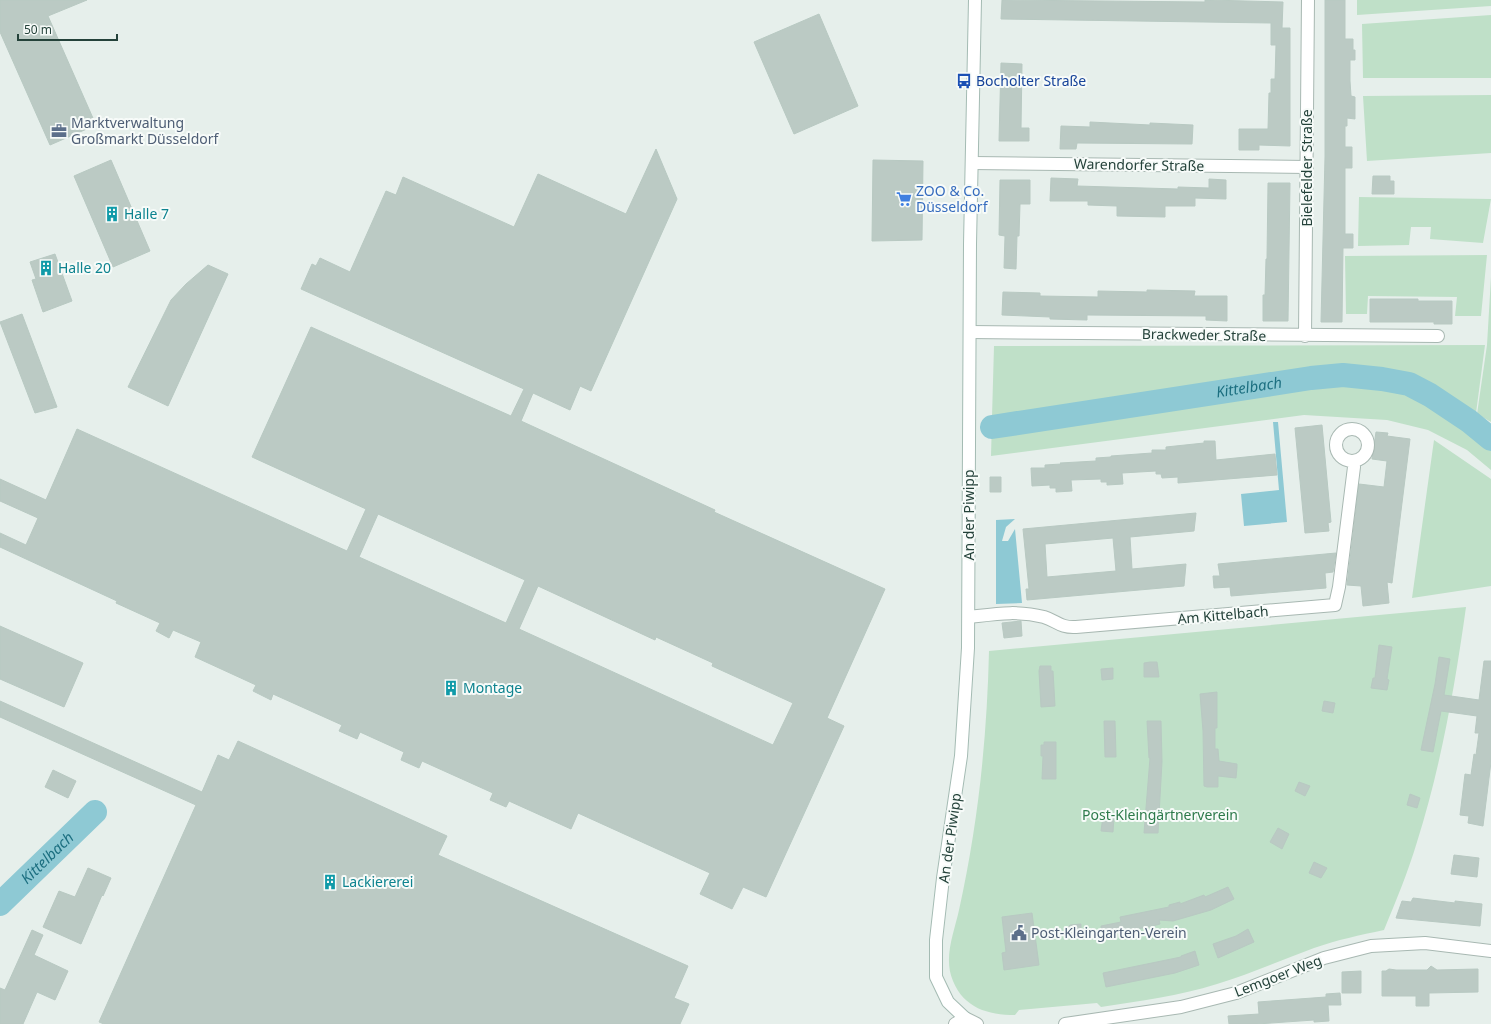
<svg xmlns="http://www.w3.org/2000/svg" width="1491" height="1024" viewBox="0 0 1491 1024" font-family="'Noto Sans',sans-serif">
	<rect width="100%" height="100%" fill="#e6efeb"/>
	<!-- green -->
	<path fill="#bfe0c8" d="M1357 0H1491V6L1357 15Z
		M1491 15V78H1363L1362 24Z
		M1491 95V153L1367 161 1363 96Z
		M1359 197 1491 199 1483 243 1430 239 1431 227H1411L1409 245 1358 246Z
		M1487 255 1481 316H1455L1457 297 1368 296 1367 314H1346L1345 256Z
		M1491 277V422L1477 414 1487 345Z
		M1485 345 1476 413 1410 374 1357 368H1334L1179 387 992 417 994 346Z
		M1311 372 1410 376 1491 425V470L1467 450 1428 430 1387 420 1304 415 991 456 992 418Z
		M1434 440 1491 479V586L1412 598Z
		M1466 607C1455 686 1441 766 1417 842 1408 872 1396 901 1384 930 1360 935 1337 940 1314 948 1281 960 1250 974 1217 984 1179 996 1140 1001 1101 1007L1097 1003 1019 1010 1015 1015C988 1015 964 1008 953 981 943 958 954 933 959 910 978 825 987 738 989 651Z"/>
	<!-- water -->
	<path fill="#8ec9d4" d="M1273 422H1278L1287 522 1244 526 1241 494 1279 490Z
		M1015 519 1006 527 1002 541H1008L1015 529 1022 603 996 604V520Z"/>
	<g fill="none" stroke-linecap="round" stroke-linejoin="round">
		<!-- river -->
		<g stroke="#8ec9d4" stroke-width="24">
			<path id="s1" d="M992 427 1311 378 1343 375 1382 379 1409 384 1430 395 1469 421 1491 439"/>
			<path id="s2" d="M0 904 95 812"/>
		</g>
	</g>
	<!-- building -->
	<path fill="#bbcac4" stroke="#b8c9c2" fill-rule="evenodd" d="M0 0H87L48 16 96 125 50 145 0 32Z
		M1002 0 1205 2V0H1210L1283 2 1282 28H1290V146L1259 145V150H1239V129H1268L1269 93H1271V79H1275L1276 45H1271V23L1001 19Z
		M1325 0H1345V39H1353V50H1355V60H1350V81L1351 96 1355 97V119L1347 118V126H1345V147H1352V168H1345V234H1353V248H1343L1342 322H1321L1325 157Z
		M819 14 858 106 794 134 754 42Z
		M1001 63 1022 64 1021 128H1029V141H999Z
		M1090 122 1150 125V123L1193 125 1192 144 1077 143 1076 149H1060L1061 126 1090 127Z
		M656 149 677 199 591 391 580 386 570 410 533 393 521 421 715 510 714 512 885 589 827 718 844 726 766 897 743 887 732 909 700 894 710 873 578 813 571 829 509 801 506 807 490 800 493 793 422 761 419 768 401 760 404 752 360 732 357 739 339 731 342 725 273 694 271 700 253 691 256 685 195 657 201 642 173 630 169 638 156 631 160 623 116 603 117 601 0 547V533L26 545 38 518 0 501V479L46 500 77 429 347 551 366 509 252 457 311 327 511 416 524 389 301 289 312 264 316 266 320 258 350 272 386 191 396 195 403 177 514 227 538 174 626 214ZM378 514 525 580 506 623 359 557ZM538 586 655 640 656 637 713 663 712 666 793 703 773 745 519 629Z
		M111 160 150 251 113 267 74 176Z
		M873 160 923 161 922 240 872 241Z
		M1373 176H1390V181H1394V194H1372Z
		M1051 178 1078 179 1077 186 1178 189V187L1209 188V179L1226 180V199L1195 198V206H1165V217L1117 216V206L1088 205V201H1050Z
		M1000 180H1030V204H1020L1019 236H1017L1016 269 1004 268 1005 236 999 235Z
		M1268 183H1290L1288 321H1263V295H1265L1266 259H1267Z
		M55 254 72 301 43 312 32 280 36 279 30 262Z
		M208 265 228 274 168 406 128 387 171 300 186 284Z
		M1147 290 1195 291 1194 296H1227V321L1206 320V316L1087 315V320L1050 319V317L1002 315 1003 292 1040 293V296L1098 297V291L1147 292Z
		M1370 299H1418V301H1452V324H1434V322H1370Z
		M22 314 57 407 35 413 0 322Z
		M1322 425 1331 522 1328 523 1329 531 1305 533 1295 428Z
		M1376 432 1388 433 1387 436 1410 439 1392 583 1387 582 1389 603 1363 606 1361 586 1347 585 1359 484 1384 487 1387 461 1372 459Z
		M1204 441H1215L1216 460 1275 454 1277 475 1178 483V477L1162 478 1161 474H1156V471L1122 473 1123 484 1107 485V482H1101V479L1071 480 1072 491 1056 492V488H1050V485L1032 486 1031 468H1045V465L1061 464 1060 463 1096 461V458L1111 457V456L1152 453V450H1166V447L1204 443Z
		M990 477H1001V492H990Z
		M1196 513 1194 531 1130 537 1132 569 1186 564 1184 586 1027 600 1026 589H1029L1023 529ZM1113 538 1116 571 1047 577 1045 544Z
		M1336 553 1333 572 1325 573 1326 588 1231 596 1230 587 1214 588 1213 576H1220L1218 564Z
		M1021 621 1022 636 1004 638 1002 623Z
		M0 626 83 663 64 707 0 679Z
		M1379 645 1392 647 1387 679 1389 680 1387 690 1371 688 1373 678H1375Z
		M1439 657 1450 659 1444 695 1479 700 1484 661H1491V762L1483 826 1468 823 1469 816 1460 815 1465 774 1471 775 1474 754 1476 755 1479 733H1475L1477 716 1441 711 1433 752 1421 750 1435 684Z
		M1150 662H1157L1159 677H1144V663Z
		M1040 666H1051V671H1053L1055 706 1041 707 1039 671Z
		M1113 668V679L1102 680 1101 669Z
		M1217 692V728H1215V749H1218L1219 761 1237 764V767L1236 778 1218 776V787H1207L1204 786 1203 731 1200 694Z
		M0 701 202 792 218 755 229 760 238 741 447 836 438 855 688 966 674 998 689 1004 680 1024H104L99 1022 196 805 0 717Z
		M1324 701 1335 703 1333 713 1322 711Z
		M1104 721H1115L1116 757H1105Z
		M1147 721H1161L1162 762 1158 833H1144L1150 758H1149Z
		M1044 742H1056V779H1042L1043 756H1041V745H1044Z
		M53 770 76 781 68 798 45 787Z
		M1299 782 1310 786 1305 796 1295 791Z
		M1410 794 1420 798 1417 808 1407 805Z
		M1103 816 1114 817 1113 832 1101 831Z
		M1278 828 1289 834 1282 849 1270 842Z
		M1454 855 1479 858 1477 877 1451 874Z
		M1314 862 1327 868 1321 878 1309 873Z
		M88 868 111 878 103 896 102 895 81 944 43 927 59 891 75 897Z
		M1228 887 1234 899 1211 910 1173 921 1159 920 1160 924 1149 927 1102 934 1101 926 1121 922 1120 917 1169 907V905L1180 902V904L1204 895 1205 897Z
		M1413 898 1455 903V901L1482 904 1480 926 1396 918 1402 901 1411 902Z
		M1032 913 1039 965 1004 970 1002 953 1006 952 1002 917Z
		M1081 924V938L1071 939V936L1063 933 1070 925Z
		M1248 929 1254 942 1218 958 1213 944 1236 936Z
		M32 930 43 935 34 955 68 971 55 1000 37 992 23 1024H0V988L5 990Z
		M1195 951 1199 965 1175 973 1106 987 1103 973 1181 957V956Z
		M1431 966 1437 970 1478 969V992L1429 993V1006H1416V996H1382V971H1386L1389 969 1396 970H1427Z
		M1361 971V993H1342V972Z
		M1340 993 1341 1005H1328L1329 1021 1314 1022V1020L1257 1024H1229L1228 1016 1259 1014 1258 1002 1326 997V994Z"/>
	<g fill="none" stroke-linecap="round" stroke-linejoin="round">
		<defs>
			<path id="street" d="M972 163 1307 167
				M970 332 1438 336
				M1305 336 1308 0
				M1336 445a16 16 0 1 1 32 0a16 16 0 1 1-32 0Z
				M969 617C995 614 1017 610 1044 617 1057 621 1060 628 1076 627L1335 605 1339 587 1354 467 1353 461
				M955 1024 965 1018 977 1024
				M1065 1024 1181 1007 1236 993 1324 958 1371 946 1425 943 1491 951"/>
			<path id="secondary" d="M965 1018 948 1002 936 977V940L943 878 961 756 968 648 970 244 975 0"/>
		</defs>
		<!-- street casing -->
		<use href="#street" stroke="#a8b8b2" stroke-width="14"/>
		<!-- secondary casing -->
		<use href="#secondary" stroke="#a4bbb3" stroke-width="14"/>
		<!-- street -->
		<use href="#street" stroke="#fff" stroke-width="12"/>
		<!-- secondary -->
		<use href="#secondary" stroke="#fff" stroke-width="12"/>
	</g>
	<!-- icons -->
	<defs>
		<symbol id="bus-bare" viewBox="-9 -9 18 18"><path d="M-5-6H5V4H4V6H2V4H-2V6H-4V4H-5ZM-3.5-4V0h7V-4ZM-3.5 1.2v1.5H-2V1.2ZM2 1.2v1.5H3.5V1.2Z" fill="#1a4fb4" stroke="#f7fbf9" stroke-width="2.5" paint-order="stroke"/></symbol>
		<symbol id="office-bare" viewBox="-9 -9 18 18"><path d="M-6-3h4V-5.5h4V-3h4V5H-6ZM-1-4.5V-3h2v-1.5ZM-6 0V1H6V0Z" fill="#5c6f8a" stroke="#f7fbf9" stroke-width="2.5" paint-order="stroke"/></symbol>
		<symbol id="supermarket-bare" viewBox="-9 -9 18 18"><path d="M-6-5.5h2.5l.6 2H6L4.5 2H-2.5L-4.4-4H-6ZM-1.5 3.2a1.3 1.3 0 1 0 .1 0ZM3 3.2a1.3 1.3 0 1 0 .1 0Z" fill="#3f7fe0" stroke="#f7fbf9" stroke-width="2.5" paint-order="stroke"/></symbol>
		<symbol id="building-bare" viewBox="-9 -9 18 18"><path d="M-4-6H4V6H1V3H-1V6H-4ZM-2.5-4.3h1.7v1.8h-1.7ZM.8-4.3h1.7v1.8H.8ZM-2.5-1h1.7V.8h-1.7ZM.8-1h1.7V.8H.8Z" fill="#0f9aa8" stroke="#f7fbf9" stroke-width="2.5" paint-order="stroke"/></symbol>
		<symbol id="civic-bare" viewBox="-9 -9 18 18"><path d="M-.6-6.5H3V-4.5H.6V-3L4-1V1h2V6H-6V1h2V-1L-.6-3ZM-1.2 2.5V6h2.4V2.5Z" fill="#5c6f8a" stroke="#f7fbf9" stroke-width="2.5" paint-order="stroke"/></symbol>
	</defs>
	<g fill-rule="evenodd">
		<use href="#bus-bare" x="953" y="70" width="22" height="22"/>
		<use href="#office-bare" x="48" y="120" width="22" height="22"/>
		<use href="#supermarket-bare" x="893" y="188" width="22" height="22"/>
		<use href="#building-bare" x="101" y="203" width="22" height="22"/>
		<use href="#building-bare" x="35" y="257" width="22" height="22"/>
		<use href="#building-bare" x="440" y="677" width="22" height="22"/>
		<use href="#building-bare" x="319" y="871" width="22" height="22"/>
		<use href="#civic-bare" x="1008" y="922" width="22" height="22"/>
	</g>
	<g text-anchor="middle" stroke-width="4" stroke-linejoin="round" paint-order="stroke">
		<!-- transit labels -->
		<g font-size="14" fill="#164399" stroke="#f7fbf9" text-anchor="start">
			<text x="976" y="86">Bocholter Straße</text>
		</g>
		<!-- service labels -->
		<g font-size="14" fill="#4e5e75" stroke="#f7fbf9" text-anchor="start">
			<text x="71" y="128">Marktverwaltung<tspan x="71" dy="16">Großmarkt Düsseldorf</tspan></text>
			<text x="1031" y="938">Post-Kleingarten-Verein</text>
		</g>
		<!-- street labels -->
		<g font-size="14" fill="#24423a" stroke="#f7fbf9">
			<text transform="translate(1139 165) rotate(1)" y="5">Warendorfer Straße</text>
			<text transform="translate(1307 168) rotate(-90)" y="5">Bielefelder Straße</text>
			<text transform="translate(1204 335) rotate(1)" y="5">Brackweder Straße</text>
			<text transform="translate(969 515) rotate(-90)" y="5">An der Piwipp</text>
			<text transform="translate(1223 615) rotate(-5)" y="5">Am Kittelbach</text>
			<text transform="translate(950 838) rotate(-82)" y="5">An der Piwipp</text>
			<text transform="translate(1278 976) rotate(-21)" y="5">Lemgoer Weg</text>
		</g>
		<!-- shop labels -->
		<g font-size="14" fill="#366cbe" stroke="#f7fbf9" text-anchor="start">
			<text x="916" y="196">ZOO &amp; Co.<tspan x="916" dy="16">Düsseldorf</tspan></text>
		</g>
		<!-- culture labels -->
		<g font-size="14" fill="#0d838f" stroke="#f7fbf9" text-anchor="start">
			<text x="124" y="219">Halle 7</text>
			<text x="58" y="273">Halle 20</text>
			<text x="463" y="693">Montage</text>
			<text x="342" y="887">Lackiererei</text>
		</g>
		<!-- park labels -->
		<g font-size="14" fill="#2d7a4b" stroke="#f7fbf9">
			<text x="1160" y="820">Post-Kleingärtnerverein</text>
		</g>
		<!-- water labels -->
		<g font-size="15" font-style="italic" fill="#1c6f80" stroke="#f7fbf9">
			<text dy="5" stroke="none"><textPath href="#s1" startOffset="260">Kittelbach</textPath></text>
			<text dy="5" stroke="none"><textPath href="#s2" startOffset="66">Kittelbach</textPath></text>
		</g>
	</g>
	<!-- scale -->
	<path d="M18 34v6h99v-6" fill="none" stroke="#24423a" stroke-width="2"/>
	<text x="24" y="34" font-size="12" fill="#24423a" stroke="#f7fbf9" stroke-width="3" paint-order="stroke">50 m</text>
</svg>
